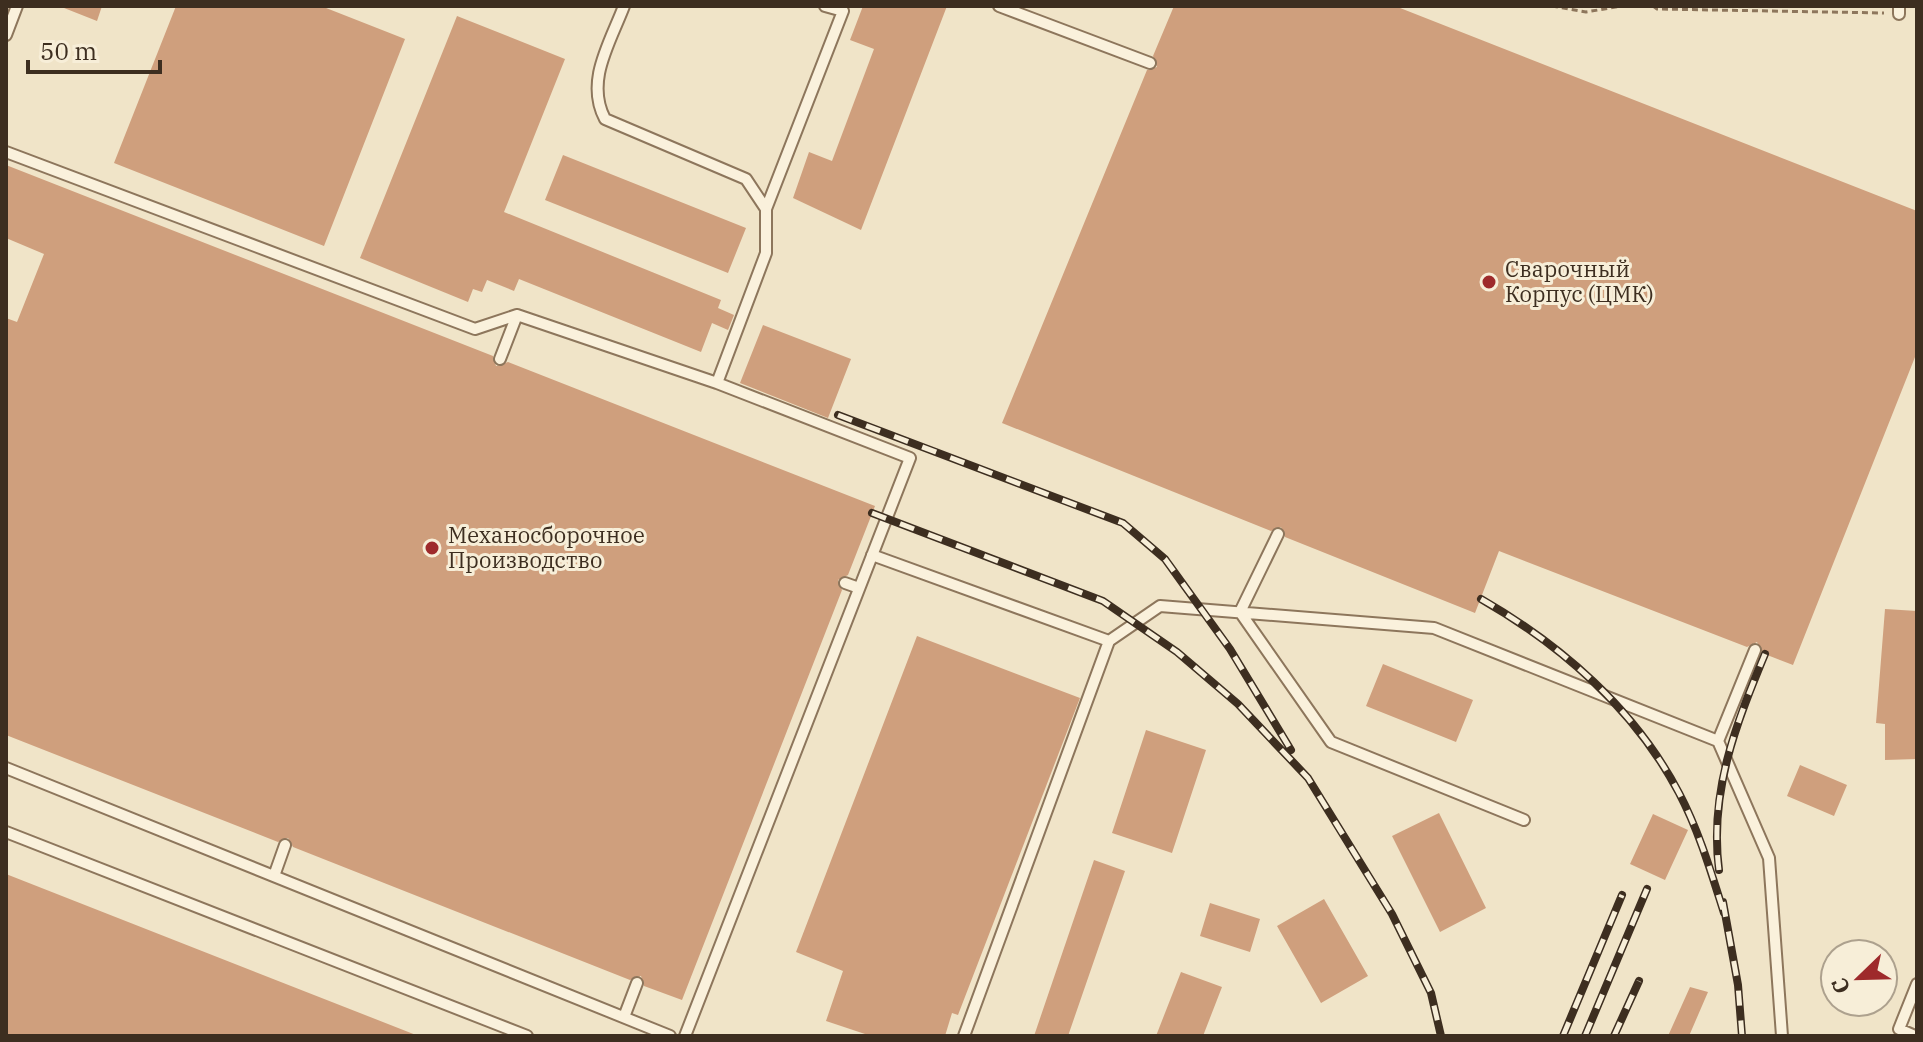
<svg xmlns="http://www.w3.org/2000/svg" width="1923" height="1042" viewBox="0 0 1923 1042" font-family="'IBM Plex Serif',serif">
	<rect width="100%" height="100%" fill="#f0e4c8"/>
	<!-- building -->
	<path fill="#cf9f7d" d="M59 6H102L97 21Z
		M176 6H321L405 39 324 246 114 163Z
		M863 6H947L861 230 793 198 809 152 832 161 874 49 850 40Z
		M1174 6H1395L1917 211V352L1793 665 1762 653 1757 642 1747 647 1499 551 1475 613 1285 537 1281 527 1271 531 1002 423 1147 70 1157 67 1153 56Z
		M457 16 565 59 504 212 721 300 718 308 734 315 728 330 712 323 701 352 519 279 514 291 487 280 482 292 473 289 468 302 360 258Z
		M563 155 746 228 728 273 545 200Z
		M6 165 493 356 496 366 508 362 875 506 848 575 838 580 842 590 682 1000 644 986 641 976 630 980 293 847 288 838 278 842 6 735V318L17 322 44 254 6 238Z
		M763 325 851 359 828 418 740 383Z
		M1885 609 1917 611V759L1885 760V724L1876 723Z
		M917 636 1080 698 958 1015 952 1013 945 1036H871L826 1021 843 971 796 952Z
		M1383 664 1473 700 1456 742 1366 706Z
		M1146 730 1206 750 1172 853 1112 833Z
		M1800 765 1847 785 1834 816 1787 796Z
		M1439 813 1486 908 1440 932 1392 836Z
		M1653 814 1688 830 1665 880 1630 864Z
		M1094 860 1125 871 1068 1036H1034Z
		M6 874 416 1035 415 1036H6Z
		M1324 899 1368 976 1321 1003 1277 926Z
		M1210 903 1260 919 1250 952 1200 936Z
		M1181 972 1222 987 1203 1036H1156Z
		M1690 987 1708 992 1689 1036H1668Z"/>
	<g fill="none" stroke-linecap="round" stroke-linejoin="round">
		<defs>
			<path id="lane" d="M624 6C610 43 585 81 605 119L746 179 766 209V253L717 383
				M999 6 1150 63
				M1899 6V14
				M6 35 17 6
				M6 152 475 329 517 315 717 383 910 458 685 1036
				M766 209 843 11 825 6
				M500 359 517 315
				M1278 534 1240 612 1331 742 1524 820
				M872 555 1109 641 1160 606 1434 628 1718 741 1769 858 1782 1036
				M845 583 859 588
				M1718 741 1755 650
				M6 768 670 1036
				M6 832 527 1036
				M274 876 285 845
				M624 1017 637 983
				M964 1036 1109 641
				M1915 1036 1899 1029 1917 984"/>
		</defs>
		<!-- lane casing -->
		<use href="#lane" stroke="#8d765c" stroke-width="14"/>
		<!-- path -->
		<path stroke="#8d765c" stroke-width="3" stroke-dasharray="6 4" stroke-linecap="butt" d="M1552 6 1586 12 1622 6
			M1653 6 1657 9 1884 13"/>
		<!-- lane -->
		<use href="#lane" stroke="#faf1dc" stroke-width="10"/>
		<defs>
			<path id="rail" d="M838 415 1123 523 1165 559 1230 649 1291 750
				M872 513 1103 601 1177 652 1238 704 1308 778 1392 914 1431 993 1441 1036
				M1481 599C1561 645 1635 709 1679 793 1699 831 1711 872 1724 913
				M1719 870C1709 792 1736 724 1765 654
				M1723 902 1738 985 1742 1036
				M1563 1036 1622 895
				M1585 1036 1647 889
				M1614 1036 1639 981"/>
		</defs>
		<!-- rail casing -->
		<use href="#rail" stroke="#3d2e20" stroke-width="8"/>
		<!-- rail -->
		<use href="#rail" stroke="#f7eed8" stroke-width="5" stroke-dasharray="15" stroke-linecap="butt"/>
	</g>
	<!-- markers -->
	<g fill="#9e2a2b" stroke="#f7eed8" stroke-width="3">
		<circle cx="1489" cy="282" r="8"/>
		<circle cx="432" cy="548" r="8"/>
	</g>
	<g text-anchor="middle" stroke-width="6" stroke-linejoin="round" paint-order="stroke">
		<!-- poi labels -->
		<g font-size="22" fill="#3d2e20" stroke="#f7eed8" text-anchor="start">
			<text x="1505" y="277">Сварочный<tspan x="1505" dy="25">Корпус (ЦМК)</tspan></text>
			<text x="448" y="543">Механосборочное<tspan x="448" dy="25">Производство</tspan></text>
		</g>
	</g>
	<!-- border -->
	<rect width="1923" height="1042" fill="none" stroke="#3d2e20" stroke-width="16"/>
	<!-- north arrow -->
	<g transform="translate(1859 978) rotate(247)"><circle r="38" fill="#f7eed8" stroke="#ada18e" stroke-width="2"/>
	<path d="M0-6L14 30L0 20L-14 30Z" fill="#9e2a2b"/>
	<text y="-12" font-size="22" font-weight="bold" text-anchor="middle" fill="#3d2e20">С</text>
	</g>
	<!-- scale -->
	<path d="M28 60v12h132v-12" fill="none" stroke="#3d2e20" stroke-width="4"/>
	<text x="40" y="60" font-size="24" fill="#3d2e20" stroke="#f7eed8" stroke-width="6" paint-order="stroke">50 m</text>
</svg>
